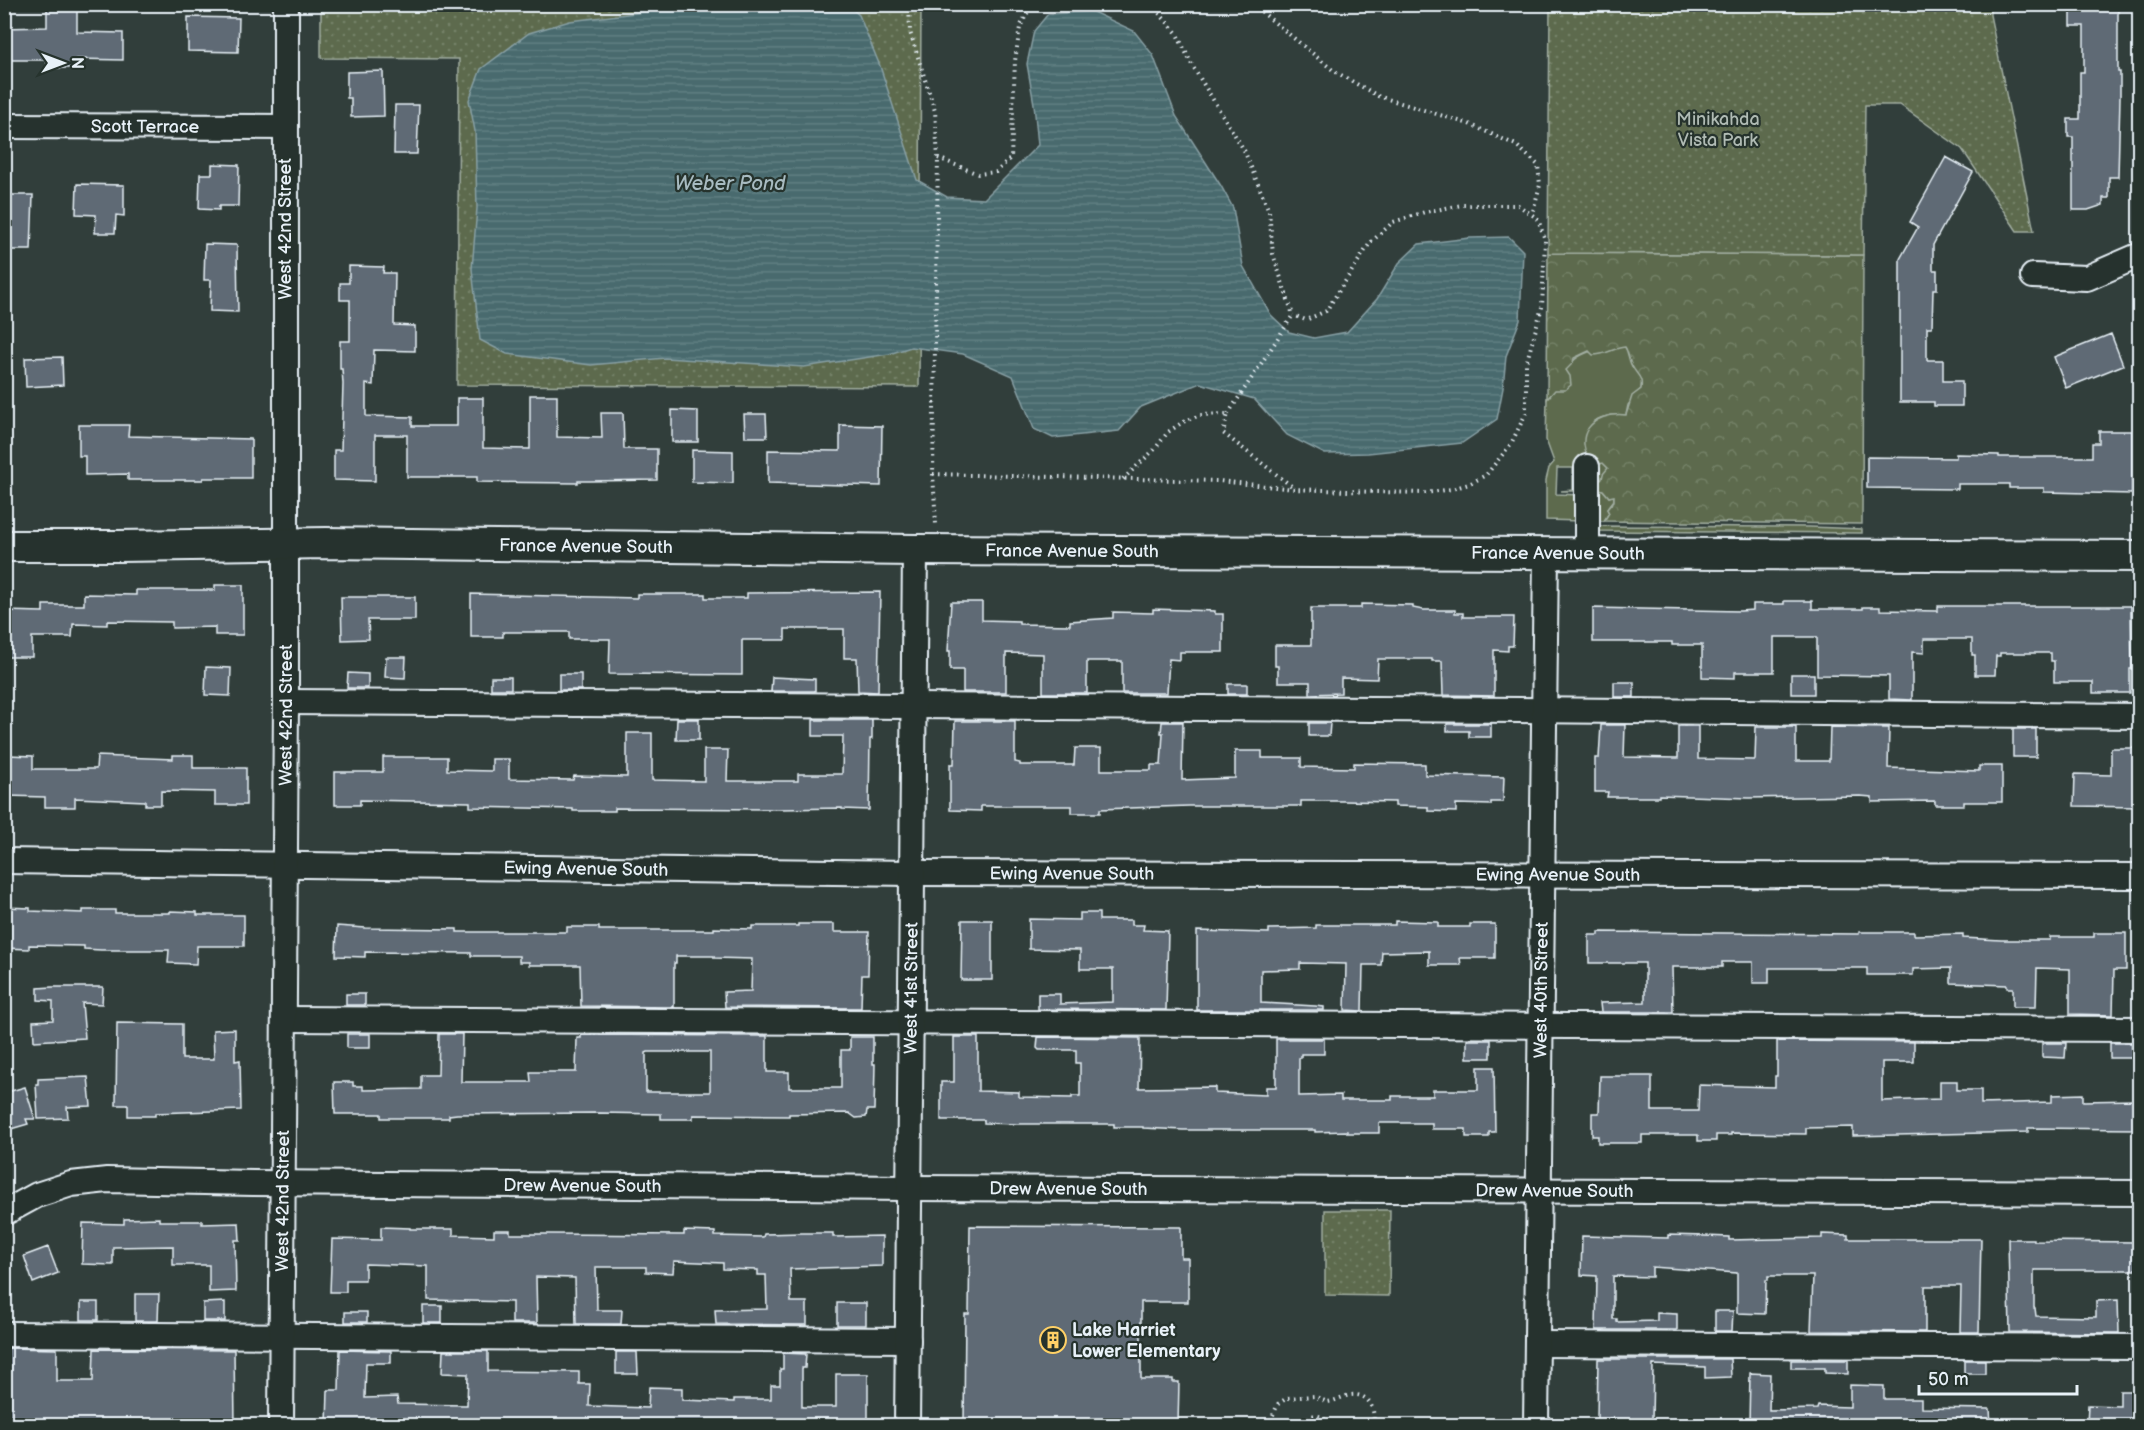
<svg xmlns="http://www.w3.org/2000/svg" width="2144" height="1430" viewBox="0 0 2144 1430" font-family="'Balsamiq Sans',sans-serif">
	<defs>
		<pattern id="forest-crowns" width="20" height="18" patternUnits="userSpaceOnUse" patternTransform="scale(1.5)"><rect width="20" height="18" fill="#5d6b4d"/><path d="M2 6a3 3 0 1 1 6 0M12 15a3 3 0 1 1 6 0" fill="none" stroke="#748167"/></pattern>
		<pattern id="park-dots" width="8" height="8" patternUnits="userSpaceOnUse" patternTransform="scale(1.5)"><rect width="8" height="8" fill="#5d6b4d"/><path d="M2 2h.1M6 6h.1" fill="none" stroke="#748167" stroke-width="1.8" stroke-linecap="round"/></pattern>
		<pattern id="water-rules" width="6" height="5" patternUnits="userSpaceOnUse" patternTransform="scale(1.5)"><rect width="6" height="5" fill="#486a6e"/><path d="M0 2.5h6" fill="none" stroke="#628083"/></pattern>
	</defs>
	<rect width="100%" height="100%" fill="#313e3b"/>
	<filter id="ink" filterUnits="userSpaceOnUse"><feTurbulence type="fractalNoise" baseFrequency=".0167" numOctaves="2"/><feDisplacementMap in="SourceGraphic" scale="12" xChannelSelector="R" yChannelSelector="G"/><feConvolveMatrix kernelMatrix="1 2 1 2 8 2 1 2 1" color-interpolation-filters="sRGB"/></filter>
	<g filter="url(#ink)">
		<!-- grass -->
		<path fill="#5d6b4d" stroke="#a2aea2" stroke-width="1.5" d="M1618 347H1625L1629 353 1632 366 1638 372 1642 380 1641 389 1628 405 1626 415C1613 414 1605 415 1594 421L1603 463 1608 468 1603 490 1609 497 1614 495V500L1607 509 1609 513 1604 521H1592L1580 491H1561L1573 490V468H1557L1556 494 1580 495V521L1546 520V480L1549 468 1554 462 1546 440 1547 399C1562 383 1564 361 1586 353 1596 349 1606 353 1618 347Z
			M1591 526 1810 527 1862 529V533L1596 531Z"/>
		<!-- forest -->
		<path fill="url(#forest-crowns)" stroke="#a2aea2" stroke-width="1.5" d="M1548 253 1863 255 1862 524 1604 521 1609 513 1607 509 1614 501V496L1609 497 1603 490 1599 489 1597 484 1602 479 1603 474 1608 468 1603 463 1594 466C1570 437 1592 411 1626 415L1632 396 1641 389C1643 376 1637 376 1632 366 1628 360 1629 353 1625 347 1612 348 1607 355 1593 355L1589 351 1574 358 1573 363 1566 370 1570 376 1571 385 1565 390H1555L1547 399Z"/>
		<!-- park -->
		<path fill="url(#park-dots)" stroke="#a2aea2" stroke-width="1.5" d="M321 5H921L919 387 457 385 459 59 321 58Z
			M1550 5H1990V15L2034 231H2017L1962 149 1900 105H1865L1863 255 1548 253Z
			M1325 1210H1390L1389 1296 1325 1295Z"/>
		<!-- water -->
		<path fill="url(#water-rules)" stroke="#88a0a5" stroke-width="1.5" d="M700 5H848L859 15 880 66 917 180 947 197 984 199 1038 145 1034 104 1027 64 1034 31 1048 14 1091 11 1134 31 1153 55 1176 116 1221 186 1233 208 1243 266 1271 315 1289 332 1314 338 1347 332 1377 299 1399 263 1419 244 1470 238 1509 237 1523 251 1520 320 1506 356 1503 388 1497 419 1462 443 1368 453 1325 454 1287 435 1254 399 1200 383 1141 407 1119 431 1053 438 1034 429 1013 376 963 354 911 347 889 354 804 367 665 358 591 365 507 354 480 340 472 269 477 208 475 131 469 100 481 69 529 33 570 21Z"/>
		<!-- building -->
		<path fill="#5f6b75" stroke="#e8f1f8" stroke-width="1.5" fill-rule="evenodd" d="M47 4H77V32L123 33V60L77 59V68H47V60H4V28L47 27Z
			M2071 4H2118V72H2120V97L2118 177H2109V198H2103V205L2088 210H2073V137H2068V119H2080V72H2084V26H2071Z
			M188 17 239 18 238 52 188 51Z
			M383 71 384 116 351 117V98H347V72Z
			M395 105H419L417 154H394Z
			M1946 157 1973 172 1933 245V270H1937V289H1933L1932 327H1927V360H1943V381H1962V406H1934V402H1900V259L1918 227 1910 222Z
			M212 164 239 165 238 206H219V210L199 209 200 174H212Z
			M77 184 124 185V216L116 215 115 233H95L96 215 76 214Z
			M4 195H33L31 250H4Z
			M205 244 237 245 238 312 210 311 211 280H204Z
			M349 266 384 267 383 273H395L394 325 415 326V351L374 350 373 385 366 384V416L412 417V426H457V398H483V448L530 449V395H557V437L602 438 601 413H623L624 449H657V480L589 481H578V483L477 482V477H407V435H375V481L334 480V450H341L343 384 342 369H340V341H350V300H340V283H349Z
			M2111 334 2123 365 2066 388 2054 357Z
			M62 357 63 385 26 387 25 358Z
			M672 410 698 411V442H672Z
			M744 414H766L767 437H745Z
			M79 425H129L128 436 251 439V478H203V480H128V474L85 475V456H79Z
			M840 425 882 426 881 486 768 483V450L840 451Z
			M2099 431H2132V494L2044 492V488H2009V484H1958V489L1867 488V457L1956 458V454L1999 455V457H2092V443H2099Z
			M692 450 733 451V483L692 482Z
			M215 585H243V635H215V627L172 628V622L107 621V625L73 624 72 637H32V657H4L5 611 43 612V605H84V594L136 595V590H215Z
			M880 592 878 692 858 691 857 658H844V629H785V640H742V675L609 674 610 639H569V632H503V637H471V594L637 598V594H705V598H747V593Z
			M341 597H415V620H368L369 639 342 640Z
			M1784 601H1812V609H1863V607H1880V610L1938 611V606H2131L2132 669H2130V693H2093V682H2054V661H2051V653H2000V656H1996L1995 675H1975V655H1972V639H1924V653L1912 652V700L1889 699V676L1817 675V637H1774V672H1735V678L1702 677V645H1672V642H1593V608L1740 611 1753 610V604H1784Z
			M951 602H982V620L1019 621V624L1070 625V621L1113 618V612L1153 613V609L1215 611V614H1223V652H1180V660L1169 659 1167 693H1122V661H1087V693H1043V654L1006 653V692H963V670H950V651H948Z
			M1361 604 1413 605V608L1423 610H1455V613H1463V617H1514L1513 646H1508V651L1494 650V696L1443 695 1442 661H1432V659H1378L1377 679 1341 678V693L1310 694V682H1278V666H1275V645H1311V608H1361Z
			M386 657H406L405 678 385 677Z
			M206 667 231 668 230 696 205 695Z
			M348 673 368 674V688H347Z
			M559 674H581V690H559Z
			M1791 674H1814V694H1791Z
			M491 677H511V689H491Z
			M772 677 815 679V691H771Z
			M1614 682H1634V697H1614Z
			M1228 684H1247V694H1228Z
			M677 719H699V740H676Z
			M813 720H872V739H870L869 810 842 809V808L780 809 615 808V811H573V809L470 807V802L360 800V805H335V772H383V757H447V770L492 771V759H509V779L573 780 574 776 627 777V733H652V780L704 781V750H728L727 781H798V774H842L843 736H813Z
			M955 721H1015V762L1020 763V765H1074L1075 748H1101V770H1151V765H1161L1163 733H1161L1162 722H1183L1182 780 1235 778V751H1262V758H1301V767L1354 768V763L1425 764V775L1504 777 1503 802H1491V805L1456 804V812L1428 811V807L1395 806V802L1343 801H1301V806H1189L1100 809V813H1072V806H981V811L950 810V764H954Z
			M1309 723H1330L1329 736H1309Z
			M1447 724H1491V737H1469V731H1447Z
			M1601 725H1625L1624 757 1678 758V726H1698V759L1755 760 1756 727H1796V761H1829L1830 727 1889 728 1888 768 1979 771V766H2002V802H1964V805H1935V801L1872 802V797L1860 796 1749 798 1659 795V797H1607L1608 792H1595V758H1599Z
			M2013 729H2036V757H2013Z
			M2111 748H2139V807L2074 806 2075 774 2111 775Z
			M8 755 33 756V769H96L97 756 173 759V755H193V768H246V805H215V792L161 791V805H145V801L75 798V807H45V797L7 796Z
			M4 907 30 908V911L83 913V910H115V913H170V911L197 912V915H244V946H197L196 964 168 963 169 950H101L84 949V946L29 945V949L4 948Z
			M1080 913H1099V920H1132V925H1144L1143 930 1168 931 1166 1010 1038 1009V994H1060V1004L1113 1002V969H1080V950L1029 949V919L1080 920Z
			M962 920H992V980H961Z
			M1395 921 1438 922V927H1470V924H1495V958H1460L1461 965H1429V951L1382 952 1381 965H1363L1362 1011 1345 1010 1346 964 1300 963V969L1261 970V1003L1315 1006 1324 1007V1010H1197V931L1269 933V929L1316 928V925H1395Z
			M798 924H834V932H869L868 975H862L861 1008 725 1007 724 992 751 991 752 959 714 958V956H676V963H674V1007L581 1006 580 965H529V962H519V956H471V953L365 952V957L336 956 337 926 366 928 457 929V932H567V927H599V930H714V928L752 929V926H798Z
			M1599 932 1859 934V932H1914V935L1963 934V938L2001 940H2050V937H2094V933H2126V970H2114L2113 1015 2070 1014V969L2037 968 2036 1007H2013V988H2007V985L1951 983V968L1913 969V975H1867V968H1769V983H1753V962H1722V967H1672L1673 1012H1601L1600 1003 1645 1002V963H1589V935H1599Z
			M52 987H103L102 1004 82 1003 85 1038 34 1041 33 1021 53 1020V1001L38 1000V988Z
			M346 994H365V1005H346Z
			M117 1023 182 1024V1059H214L213 1030 235 1029V1061L240 1060 241 1110 155 1113V1116H128V1105H116Z
			M347 1034H370V1048H347Z
			M439 1034H462L461 1082H531L530 1072H576L577 1038H581V1035L767 1036V1072H789V1088H841V1050H850V1037H873V1064H875L874 1110H867L866 1117 856 1118 849 1113 789 1114V1116L693 1115V1119H661V1114L599 1113 457 1114 449 1115V1118H381V1114H335L334 1082H353V1086H363V1090L421 1089V1075H438ZM648 1052H710V1092H646V1053Z
			M954 1037H978V1091L1019 1092V1097L1072 1098V1096H1080V1063H1076V1050H1039L1037 1048 1038 1037 1140 1038 1139 1088 1215 1087V1093L1266 1095V1087H1276V1039H1324V1054H1301V1058H1299V1096L1341 1095V1100H1392V1096H1433V1090H1478V1067H1494L1495 1132H1489V1137H1466V1129H1432V1123H1379V1133H1347V1131L1315 1132V1130H1183L1143 1128V1127H1114V1124H1018L984 1123V1120H941V1082H954Z
			M1467 1040H1491V1058H1467Z
			M1777 1041 1914 1042V1062H1882V1101L1940 1099V1081H1957V1090H1981V1104L2052 1102V1095L2083 1094V1101L2136 1100 2137 1129 2028 1128V1132L1853 1136V1127L1806 1128V1134L1731 1133V1135H1716V1141H1698V1135H1642V1143H1598V1136H1592V1113H1599L1600 1076H1652V1111H1698L1699 1085 1775 1087V1076H1777Z
			M2042 1043H2066L2065 1058 2042 1057Z
			M2110 1043H2132V1058H2110Z
			M88 1077 91 1106 67 1107 68 1118 38 1119 36 1084H38V1079Z
			M25 1087 35 1119H26L28 1124 4 1131V1093Z
			M159 1218V1221H202V1224L239 1223 240 1240H235L236 1291 209 1292V1265H173V1246L113 1247V1265L82 1264 83 1223 124 1224V1219Z
			M970 1226 1181 1227V1258H1188V1302H1141V1379H1173V1382H1179L1178 1425H964L965 1314H969Z
			M381 1227 410 1228V1229H453V1235L494 1236V1230H510V1234H549L684 1235V1231L715 1232V1236L763 1237 764 1234 802 1233H833V1237L882 1236V1266L790 1269 791 1302H807V1325L716 1324 715 1310 767 1309 766 1275H758V1270L723 1269V1263L674 1261 673 1273 646 1272V1267H596L597 1310H622L621 1324H576L575 1278 536 1277 537 1323H512V1302L428 1300V1266L365 1264V1280H346V1292H330L332 1239 381 1240Z
			M1822 1234 1848 1235V1239H1981L1979 1332H1960L1961 1286H1925V1332L1811 1331 1813 1276H1768V1280H1766L1765 1314 1737 1313V1273L1652 1267V1277L1613 1276V1319H1617V1322L1657 1321V1313L1677 1314V1330H1596L1597 1276 1581 1275 1582 1236 1668 1238V1235L1705 1236 1729 1237V1240L1822 1238Z
			M2008 1239H2034V1241L2137 1242 2136 1270H2034V1308H2035L2036 1316 2096 1317V1301L2118 1300 2119 1333 2010 1332Z
			M48 1247 58 1273 33 1283 24 1256Z
			M135 1294H159L158 1321H135Z
			M81 1302H98V1320H81Z
			M225 1302V1321H203V1303Z
			M837 1303H866V1325H837Z
			M423 1306H442V1323H423Z
			M1715 1311H1733L1732 1331H1715Z
			M345 1312H367V1322H345Z
			M8 1348 57 1349V1381H93L94 1349 234 1350 235 1425H4Z
			M340 1350 391 1351V1363H366L365 1398 397 1397 398 1404 467 1405 468 1374 442 1373 443 1351H488V1371L579 1372V1384H590L589 1406 648 1408 649 1387 682 1388V1400L734 1402V1399H771V1385H780V1369H783V1353L806 1354 805 1368H802V1407H836V1374H868V1425H327L328 1390H339Z
			M616 1352H637L638 1374H616Z
			M1598 1359H1730L1731 1377 1705 1378V1367L1653 1365 1652 1420 1597 1419Z
			M1791 1360H1848V1374L1825 1373V1368H1791Z
			M1964 1360H1985V1374H1964Z
			M1750 1373 1770 1374 1769 1410 1817 1409 1818 1406 1850 1407V1385L1884 1386V1399H1921V1408L1990 1409 1991 1425H1749Z
			M2120 1391H2139V1425H2087L2088 1405 2120 1406Z"/>
		<g fill="none" stroke-linecap="round" stroke-linejoin="round">
			<defs>
				<g id="minor">
					<path id="s1" d="M4 126 285 127"/>
					<path d="M2033 276 2087 278 2140 255"/>
					<path d="M1587 552V467"/>
					<path d="M286 702 1519 710 2140 716"/>
					<path id="s2" d="M4 861 912 873 2140 876"/>
					<path d="M284 1019 2140 1029"/>
					<path id="s3" d="M4 1213 37 1195 71 1184 107 1180 253 1183 909 1188 2140 1193"/>
					<path d="M4 1334 908 1340"/>
					<path d="M1537 1344 2140 1347"/>
					<path id="s4" d="M281 1426 286 702V4"/>
					<path id="s5" d="M907 1426 915 550"/>
					<path id="s6" d="M1536 1426 1546 552"/>
				</g>
				<g id="major">
					<path id="s7" d="M4 546H119L326 543 915 550 2140 556"/>
				</g>
			</defs>
			<!-- minor casing -->
			<use href="#minor" stroke="#e8f1f8" stroke-width="28"/>
			<!-- major casing -->
			<use href="#major" stroke="#e8f1f8" stroke-width="34"/>
			<!-- path -->
			<path stroke="#e8f1f8" stroke-width="4" stroke-dasharray="1.5 4.5" stroke-linecap="butt" d="M909 4 910 32 935 111 938 158 933 474 936 524
				M1151 4 1176 32 1193 67 1244 150 1269 211 1273 254 1293 315
				M1252 4 1334 71 1378 96 1469 124 1516 145 1538 165 1540 185 1532 215
				M938 158 978 174 996 172 1011 158 1015 61 1020 27 1032 4
				M1228 414 1293 315
				M933 474 1219 481 1294 489 1376 492 1425 493 1452 489 1469 484 1486 475 1511 444 1526 413V364L1542 307 1545 240 1538 219 1518 205H1462L1425 212 1393 222 1370 243 1326 311 1306 320 1293 315
				M1123 479 1154 450 1168 432 1183 422 1200 415 1228 414 1223 433 1294 488
				M1268 1426 1278 1404 1287 1398 1314 1396 1327 1402C1336 1401 1343 1396 1351 1395 1370 1393 1376 1410 1373 1426
				M1298 1426C1312 1411 1319 1413 1333 1426"/>
			<!-- minor -->
			<use href="#minor" stroke="#26332d" stroke-width="24"/>
			<!-- major -->
			<use href="#major" stroke="#26332d" stroke-width="30"/>
		</g>
	</g>
	<!-- icons -->
	<defs>
		<symbol id="building-ring" viewBox="-11 -11 22 22"><circle r="9.5" fill="#26332d" stroke="#ffd166" stroke-width="1.5"/><path d="M-4-6H4V6H1V3H-1V6H-4ZM-2.5-4.3h1.7v1.8h-1.7ZM.8-4.3h1.7v1.8H.8ZM-2.5-1h1.7V.8h-1.7ZM.8-1h1.7V.8H.8Z" fill="#ffd166"/></symbol>
	</defs>
	<g fill-rule="evenodd">
		<use href="#building-ring" x="1038" y="1325" width="30" height="30"/>
	</g>
	<g text-anchor="middle" stroke-width="4.5" stroke-linejoin="round" paint-order="stroke">
		<!-- park labels -->
		<g font-size="18" fill="#b0bbb4" stroke="#26332d">
			<text x="1718" y="125">Minikahda<tspan x="1718" dy="21">Vista Park</tspan></text>
		</g>
		<!-- street labels -->
		<g font-size="18" fill="#e8f1f8" stroke="#26332d">
			<text dy="6" stroke="none"><textPath href="#s1" startOffset="141">Scott Terrace</textPath></text>
			<text transform="translate(285 229) rotate(-90)" y="6">West 42nd Street</text>
			<text dy="6" stroke="none"><textPath href="#s7" startOffset="582">France Avenue South</textPath></text>
			<text dy="6" stroke="none"><textPath href="#s7" startOffset="1068">France Avenue South</textPath></text>
			<text dy="6" stroke="none"><textPath href="#s7" startOffset="1554">France Avenue South</textPath></text>
			<text dy="6" stroke="none"><textPath href="#s4" startOffset="711">West 42nd Street</textPath></text>
			<text dy="6" stroke="none"><textPath href="#s2" startOffset="582">Ewing Avenue South</textPath></text>
			<text dy="6" stroke="none"><textPath href="#s2" startOffset="1068">Ewing Avenue South</textPath></text>
			<text dy="6" stroke="none"><textPath href="#s2" startOffset="1554">Ewing Avenue South</textPath></text>
			<text dy="6" stroke="none"><textPath href="#s5" startOffset="438">West 41st Street</textPath></text>
			<text dy="6" stroke="none"><textPath href="#s6" startOffset="436">West 40th Street</textPath></text>
			<text dy="6" stroke="none"><textPath href="#s3" startOffset="585">Drew Avenue South</textPath></text>
			<text dy="6" stroke="none"><textPath href="#s3" startOffset="1071">Drew Avenue South</textPath></text>
			<text dy="6" stroke="none"><textPath href="#s3" startOffset="1557">Drew Avenue South</textPath></text>
			<text dy="6" stroke="none"><textPath href="#s4" startOffset="225">West 42nd Street</textPath></text>
		</g>
		<!-- poi labels -->
		<g font-size="18" font-weight="bold" fill="#e8f1f8" stroke="#26332d" text-anchor="start">
			<text x="1072" y="1336">Lake Harriet<tspan x="1072" dy="21">Lower Elementary</tspan></text>
		</g>
		<!-- water labels -->
		<g font-size="20" font-style="italic" fill="#a8bbc1" stroke="#26332d">
			<text x="730" y="190">Weber Pond</text>
		</g>
	</g>
	<!-- margin -->
	<rect width="2144" height="1430" fill="none" stroke="#26332d" stroke-width="24"/>
	<rect x="12" y="12" width="2120" height="1406" fill="none" stroke="#e8f1f8" stroke-width="2" filter="url(#ink)"/>
	<!-- north arrow -->
	<g transform="translate(63 63) rotate(90)" stroke="#26332d" stroke-width="4.5" paint-order="stroke">
	<path d="M0-4.5L10 22L0 15L-10 22Z" fill="#e8f1f8"/>
	<text y="-9" font-size="16" font-weight="bold" text-anchor="middle" fill="#e8f1f8">N</text>
	</g>
	<!-- scale -->
	<path d="M1919 1385v9h158v-9" fill="none" stroke="#e8f1f8" stroke-width="3"/>
	<text x="1928" y="1385" font-size="18" fill="#e8f1f8" stroke="#26332d" stroke-width="4.5" paint-order="stroke">50 m</text>
</svg>
